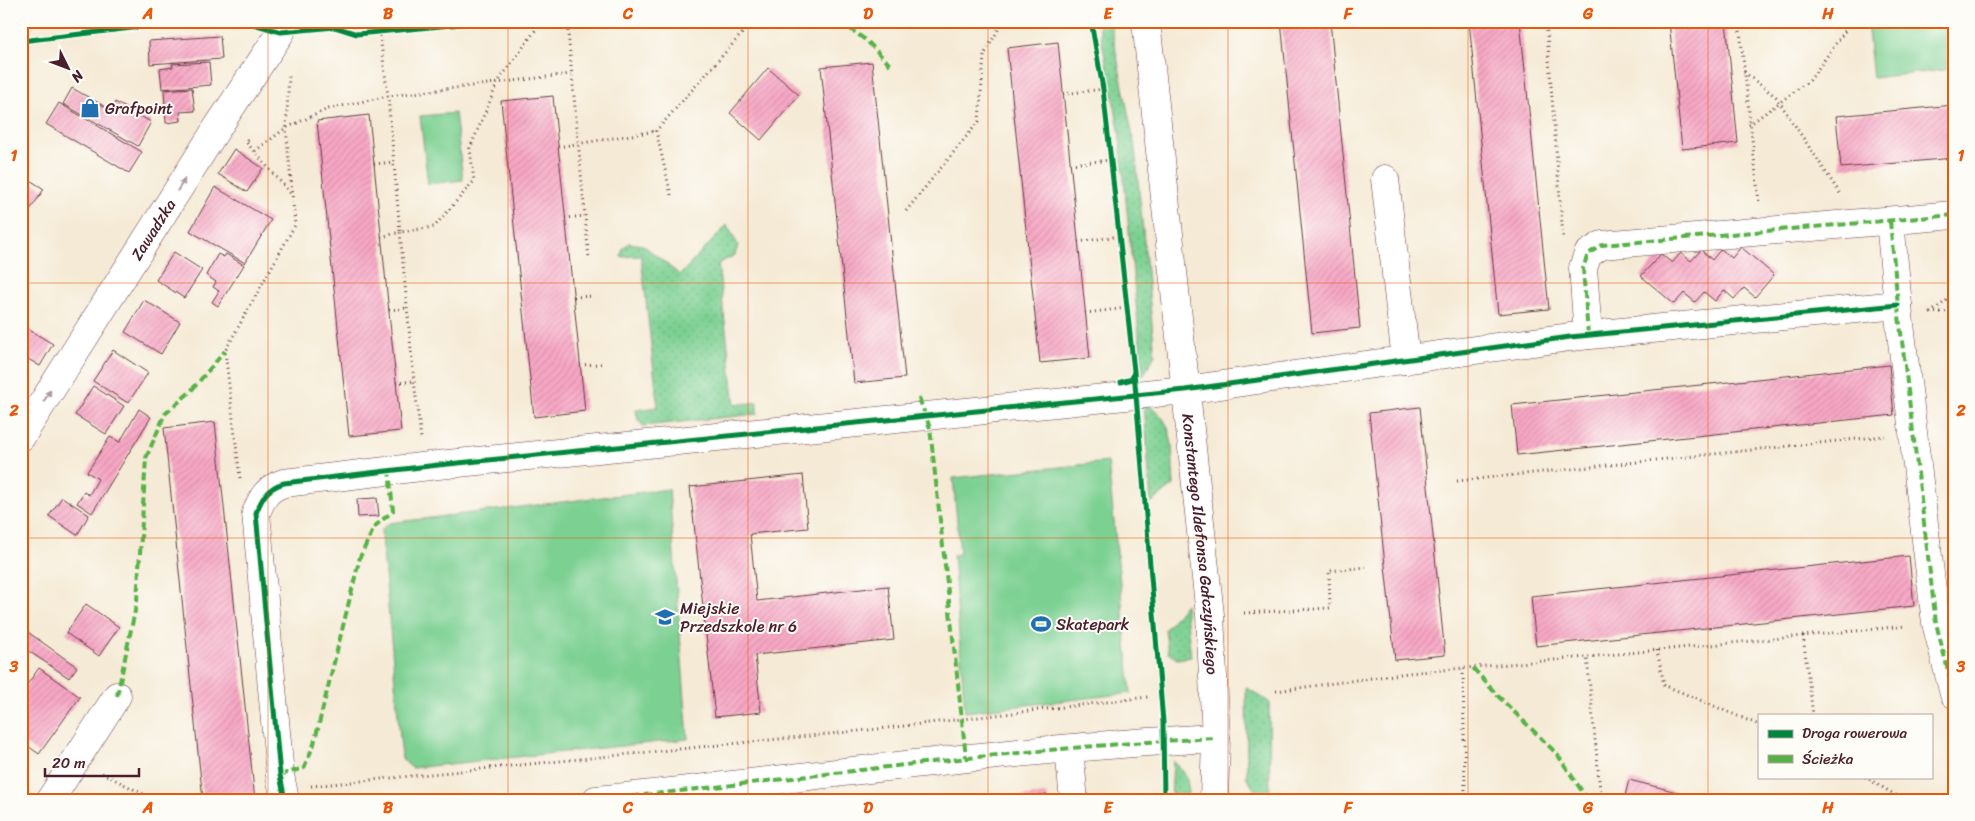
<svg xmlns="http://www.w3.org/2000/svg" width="1975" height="821" viewBox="0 0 1975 821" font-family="Sriracha,sans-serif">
	<defs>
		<pattern id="grass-dots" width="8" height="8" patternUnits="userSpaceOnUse" patternTransform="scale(1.25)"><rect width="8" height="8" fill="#7cd092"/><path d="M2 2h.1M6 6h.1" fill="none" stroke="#6db27e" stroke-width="1.8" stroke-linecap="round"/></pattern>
		<pattern id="building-hatch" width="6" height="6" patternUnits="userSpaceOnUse" patternTransform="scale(1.25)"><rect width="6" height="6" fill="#f7a7c4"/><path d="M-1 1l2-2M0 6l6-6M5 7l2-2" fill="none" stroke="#d58fa9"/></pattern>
	</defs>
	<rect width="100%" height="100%" fill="#fdfcf7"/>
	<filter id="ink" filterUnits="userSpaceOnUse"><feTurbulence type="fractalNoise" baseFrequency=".02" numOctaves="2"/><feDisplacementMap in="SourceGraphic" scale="10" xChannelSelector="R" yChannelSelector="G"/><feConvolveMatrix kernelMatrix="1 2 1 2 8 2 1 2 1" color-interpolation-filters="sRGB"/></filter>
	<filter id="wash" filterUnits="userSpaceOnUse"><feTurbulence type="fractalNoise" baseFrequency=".0096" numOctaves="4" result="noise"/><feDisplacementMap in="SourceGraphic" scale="20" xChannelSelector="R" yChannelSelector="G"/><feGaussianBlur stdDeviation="1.12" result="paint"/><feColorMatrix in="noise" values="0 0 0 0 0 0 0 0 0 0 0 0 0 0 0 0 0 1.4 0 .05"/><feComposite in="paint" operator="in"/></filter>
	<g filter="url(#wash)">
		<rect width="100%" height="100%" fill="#f5ead5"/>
		<!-- grass -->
		<path fill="url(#grass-dots)" stroke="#63785e" d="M1098 21H1110L1135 148 1155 355 1143 376 1119 129Z
			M727 225 738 245 735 255 718 264 735 405 757 402V414L643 426 638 420 636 410 658 407 641 256 621 257 623 248 629 243 643 245 680 275Z
			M1144 403C1178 419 1171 452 1174 485L1151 503Z
			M1185 604 1191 657 1177 659 1168 653 1165 630Z
			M1246 687 1269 702 1270 800 1255 791 1247 778Z
			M1173 761C1187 773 1190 781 1187 800H1171Z"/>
		<!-- park -->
		<path fill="#7cd092" stroke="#63785e" d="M1947 21 1953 69 1873 78 1867 22Z
			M455 113 463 180 428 184 420 116Z
			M1108 462 1131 693 965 712 953 555 960 554 953 478Z
			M669 489 688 739 412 768 402 759 381 530 389 523Z"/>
		<g id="blocks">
			<!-- building -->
			<path fill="url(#building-hatch)" d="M1281 21H1330L1360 328 1312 333Z
				M1469 21H1520L1549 309 1498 314Z
				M1669 21H1726L1738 143 1682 149Z
				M220 36 222 59 150 64 149 41Z
				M1058 42 1090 358 1040 363 1007 48Z
				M209 62 211 85 162 89 160 69 173 67 172 64Z
				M872 62 905 378 854 383 821 67Z
				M768 68 799 95 761 140 730 113Z
				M72 88 111 110 115 102 151 122 138 146 63 104Z
				M192 88 195 111 180 112 181 121 166 123 164 90Z
				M553 96 585 411 534 417 501 101Z
				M59 103 142 152 129 173 46 124Z
				M1954 105V158L1841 168 1836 116Z
				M369 115 401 431 349 436 317 121Z
				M234 149 263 168 247 192 218 174Z
				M21 159 28 163 21 175Z
				M25 177 44 189 30 210 21 204V183Z
				M215 187 271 220 245 263 190 231Z
				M1741 247 1774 275 1755 297 1744 288 1734 299 1724 290 1715 301 1704 292 1695 302 1684 293 1674 304 1641 276 1661 254 1672 263 1681 253 1691 261 1701 250 1712 260 1721 249 1732 258Z
				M174 252 202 270 184 298 156 280Z
				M218 254 224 257 226 254 244 265 218 306 212 302 219 291 213 287 216 282 206 275Z
				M144 300 180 322 161 354 125 332Z
				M21 325 53 344 40 366 21 355Z
				M113 350 148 373 128 403 93 381Z
				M1889 365 1894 415 1517 455 1512 405Z
				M93 386 124 406 106 434 75 415Z
				M1420 407 1445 655 1395 660 1369 413Z
				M139 409 151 417 92 513 77 503 84 492 89 495 98 479 87 472 110 437 120 442Z
				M215 422 255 800H203L164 428Z
				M803 475 808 528 750 534 757 601 888 586 894 640 755 655 761 712 715 717 690 487Z
				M62 497 89 515 77 535 49 516Z
				M377 498 379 516 358 517 357 499Z
				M1909 556 1914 606 1536 646 1531 596Z
				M86 604 119 627 99 656 66 633Z
				M22 628 77 667 69 678 21 646Z
				M39 668 80 697 39 754 21 741V693Z
				M1629 780 1705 799V800H1624Z
				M1047 794 1048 800H1005V798Z"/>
		</g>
	</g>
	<g filter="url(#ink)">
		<use href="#blocks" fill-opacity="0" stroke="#643d44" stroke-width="1"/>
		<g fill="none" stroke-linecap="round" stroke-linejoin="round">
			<defs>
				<g id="minor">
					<path id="s1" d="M1146 21 1210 615 1216 738 1214 800"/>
					<path d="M1385 179 1406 360"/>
					<path d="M1890 221 1899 316 1936 623 1954 694"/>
					<path d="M1588 335 1583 268 1588 254 1602 245 1954 215"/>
					<path id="s2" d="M21 437 219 125 281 32 284 21"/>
					<path d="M1069 749 1074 800"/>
					<path d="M50 800 117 696"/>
					<path d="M285 800 280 775 256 513C262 498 267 488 284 483L438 465 1185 390 1570 337 1898 305"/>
					<path d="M596 800C803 779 1009 748 1216 738"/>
				</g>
			</defs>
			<!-- minor casing -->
			<use href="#minor" stroke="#643d44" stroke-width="29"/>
			<!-- path -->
			<path stroke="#643d44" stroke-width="3" stroke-dasharray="1 4" stroke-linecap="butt" d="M378 21 388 96 400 232 434 227 474 181 470 148 498 82 542 21
				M567 21 589 259
				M1546 21 1563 237
				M1739 21 1759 202
				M1744 72 1776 97 1841 195
				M1063 94 1103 89
				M1749 125 1810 80 1852 21
				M248 139 246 142 292 195
				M558 147 656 131
				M255 151 286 128 328 109 388 96 571 74
				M374 164 394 162
				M1070 164 1111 160
				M671 195 656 131 753 21
				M906 211 979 121 984 55 1003 21
				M565 218 585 216
				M381 237 400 232 414 381 421 438
				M1078 242 1119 236
				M574 297 593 296
				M389 310 406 308
				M1085 313 1127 308
				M1930 313 1954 311
				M1930 313 1954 295
				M580 365 601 364
				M396 383 414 381
				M240 478 225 351 295 225 286 128 289 76
				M1457 481 1885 436
				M1244 613 1330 608 1329 571 1366 567
				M1803 636 1813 715
				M1657 650 1664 685 1759 725
				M1463 669 1465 793 1467 800
				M1276 691 1408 673 1587 657
				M102 773 155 800
				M1865 777 1904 800
				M311 786 878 729 1148 697
				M1601 800 1587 657 1906 626"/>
			<!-- minor -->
			<use href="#minor" stroke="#fff" stroke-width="28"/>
			<!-- quiet -->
			<path stroke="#57b146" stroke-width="4" stroke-dasharray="8 4" stroke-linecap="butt" d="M839 21 867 41 890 65
				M1890 221 1899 316 1936 623 1954 694
				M1588 335 1583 268 1588 254 1602 245 1954 215
				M919 398 930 428 966 757
				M1473 668 1498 696 1557 754 1588 800
				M117 696 137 601 146 458 165 414 190 392 225 351
				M280 775 304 768 314 744 360 557 375 526 393 511 389 470
				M596 800C803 779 1009 748 1216 738"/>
			<defs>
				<path id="cycleway" d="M242 21 281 32 335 27 357 34 494 21
					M1091 21 1103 89 1134 371 1132 379 1121 382
					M21 41 192 21
					M1134 371 1163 722 1164 800
					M285 800 280 775 256 513C262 498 267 488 284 483L438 465 1185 390 1570 337 1898 305"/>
			</defs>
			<!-- cycleway casing -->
			<use href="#cycleway" stroke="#fdfcf7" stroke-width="8"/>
			<!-- cycleway -->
			<use href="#cycleway" stroke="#00873e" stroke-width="5"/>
		</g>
		<!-- one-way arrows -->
		<defs><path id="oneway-solid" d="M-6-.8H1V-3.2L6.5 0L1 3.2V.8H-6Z" transform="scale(1.25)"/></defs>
		<g fill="#ae9aa0">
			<use href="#oneway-solid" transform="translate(181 185) rotate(-58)"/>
			<use href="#oneway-solid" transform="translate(47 396) rotate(-58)"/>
		</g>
	</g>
	<!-- grid -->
	<path fill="none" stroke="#e8590c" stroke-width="1" stroke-opacity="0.55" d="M268 21V800M508 21V800M748 21V800M988 21V800M1228 21V800M1468 21V800M1708 21V800M21 283H1954M21 538H1954"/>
	<!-- icons -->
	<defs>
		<symbol id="shop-bare" viewBox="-9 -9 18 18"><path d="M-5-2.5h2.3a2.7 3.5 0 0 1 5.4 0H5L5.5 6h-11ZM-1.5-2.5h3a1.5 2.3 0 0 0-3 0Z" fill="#1f6fb2" stroke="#fdfcf7" stroke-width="2.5" paint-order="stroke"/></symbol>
		<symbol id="school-bare" viewBox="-9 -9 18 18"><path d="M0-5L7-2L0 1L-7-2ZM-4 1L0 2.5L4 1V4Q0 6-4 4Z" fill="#1f6fb2" stroke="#fdfcf7" stroke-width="2.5" paint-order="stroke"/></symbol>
		<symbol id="stadium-bare" viewBox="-9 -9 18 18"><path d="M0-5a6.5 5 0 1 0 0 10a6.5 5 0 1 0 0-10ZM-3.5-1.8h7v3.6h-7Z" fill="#1f6fb2" stroke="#fdfcf7" stroke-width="2.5" paint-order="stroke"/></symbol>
	</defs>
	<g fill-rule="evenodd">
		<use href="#shop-bare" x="76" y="94" width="28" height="28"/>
		<use href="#school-bare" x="651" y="603" width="28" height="28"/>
		<use href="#stadium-bare" x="1027" y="610" width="28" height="28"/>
	</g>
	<g text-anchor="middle" stroke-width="4" stroke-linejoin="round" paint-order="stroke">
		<!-- poi labels -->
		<g font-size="16" fill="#4a1f2b" stroke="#fdfcf7" text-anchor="start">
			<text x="105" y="114">Grafpoint</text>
			<text x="680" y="614">Miejskie<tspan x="680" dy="18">Przedszkole nr 6</tspan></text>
			<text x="1056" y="630">Skatepark</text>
		</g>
		<!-- street labels -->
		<g font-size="16" fill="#4a1f2b" stroke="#fdfcf7">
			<text dy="6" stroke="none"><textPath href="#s2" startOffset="246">Zawadzka</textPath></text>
			<text dy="6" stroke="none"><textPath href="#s1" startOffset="526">Konstantego Ildefonsa Gałczyńskiego</textPath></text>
		</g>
	</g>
	<!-- margin -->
	<rect width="1975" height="821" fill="none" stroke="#fdfcf7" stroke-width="55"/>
	<!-- legend -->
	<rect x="1758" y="714" width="175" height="65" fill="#fdfcf7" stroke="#b5a4a5"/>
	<rect x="1768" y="730" width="25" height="8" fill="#00873e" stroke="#b5a4a5"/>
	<text x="1802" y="738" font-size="15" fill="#4a1f2b">Droga rowerowa</text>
	<rect x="1768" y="755" width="25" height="8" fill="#57b146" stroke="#b5a4a5"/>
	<text x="1802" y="764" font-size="15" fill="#4a1f2b">Ścieżka</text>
	<!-- north arrow -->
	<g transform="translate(68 68) rotate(132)" stroke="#fdfcf7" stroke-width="4" paint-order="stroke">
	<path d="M0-4L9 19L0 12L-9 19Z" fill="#4a1f2b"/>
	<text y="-8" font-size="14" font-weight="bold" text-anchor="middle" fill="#4a1f2b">N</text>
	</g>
	<!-- scale -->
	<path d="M45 768v8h94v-8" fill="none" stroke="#4a1f2b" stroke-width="2.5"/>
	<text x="52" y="768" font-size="15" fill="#4a1f2b" stroke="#fdfcf7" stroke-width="4" paint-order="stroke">20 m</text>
	<rect x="28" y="28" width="1920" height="766" fill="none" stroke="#e8590c" stroke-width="2"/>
	<g font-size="16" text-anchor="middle" font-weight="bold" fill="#e8590c">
		<text x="148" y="19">A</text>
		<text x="388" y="19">B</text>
		<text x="628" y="19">C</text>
		<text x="868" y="19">D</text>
		<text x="1108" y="19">E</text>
		<text x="1348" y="19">F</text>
		<text x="1588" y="19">G</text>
		<text x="1828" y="19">H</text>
		<text x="14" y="161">1</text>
		<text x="1961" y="161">1</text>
		<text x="14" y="416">2</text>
		<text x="1961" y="416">2</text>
		<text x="14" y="672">3</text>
		<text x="1961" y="672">3</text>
		<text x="148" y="813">A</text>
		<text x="388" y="813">B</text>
		<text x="628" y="813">C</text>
		<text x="868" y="813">D</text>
		<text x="1108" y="813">E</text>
		<text x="1348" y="813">F</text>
		<text x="1588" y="813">G</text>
		<text x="1828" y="813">H</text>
	</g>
</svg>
